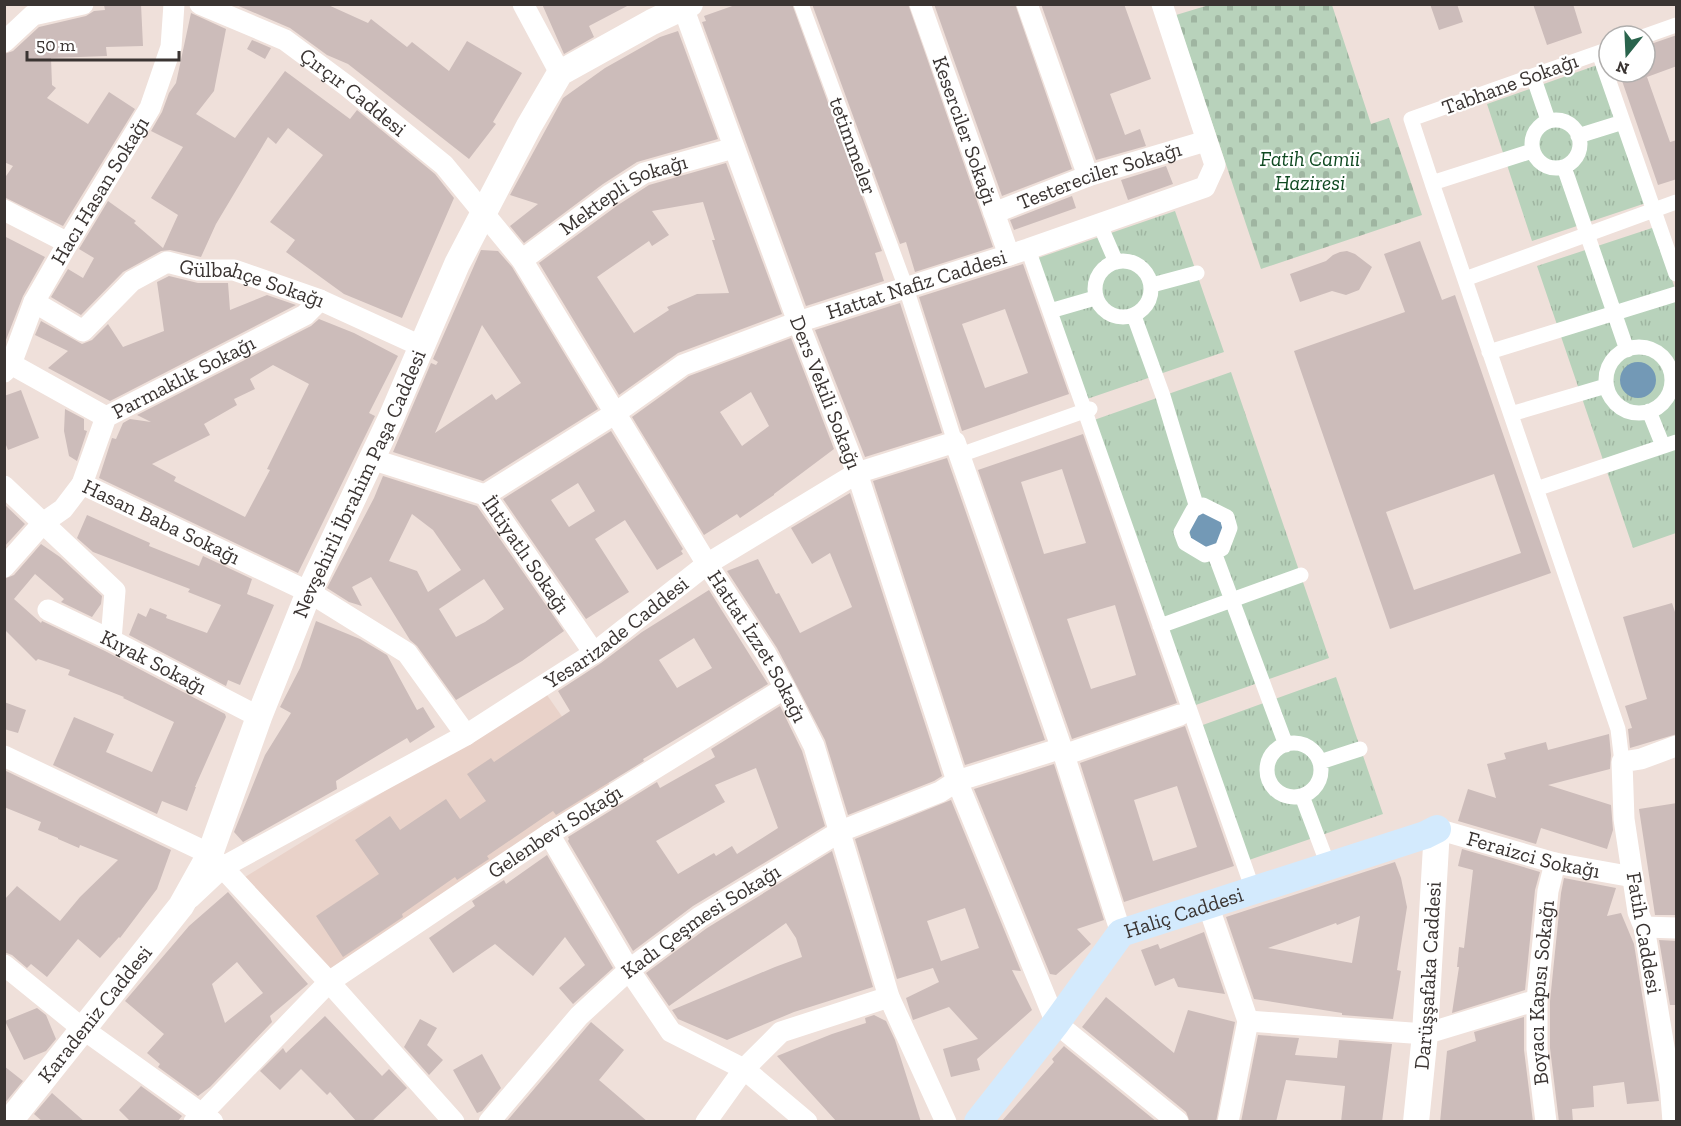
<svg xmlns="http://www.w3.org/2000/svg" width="1681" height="1126" viewBox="0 0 1681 1126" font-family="'Zilla Slab',serif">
	<defs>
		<pattern id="grass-tufts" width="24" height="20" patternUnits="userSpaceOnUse" patternTransform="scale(1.5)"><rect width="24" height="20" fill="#b8d2bb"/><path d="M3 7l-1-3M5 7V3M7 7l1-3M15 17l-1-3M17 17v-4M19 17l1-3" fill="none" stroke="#9fb5a1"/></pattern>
		<pattern id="cemetery-stones" width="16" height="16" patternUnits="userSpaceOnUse" patternTransform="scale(1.5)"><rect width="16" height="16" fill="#b8d2bb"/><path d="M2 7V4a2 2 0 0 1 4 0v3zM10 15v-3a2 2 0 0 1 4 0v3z" fill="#9fb5a1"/></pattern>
	</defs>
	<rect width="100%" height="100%" fill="#efe0da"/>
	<!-- built -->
	<path fill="#e9d2c9" d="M547 695 614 791 330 972 245 877 487 728Z"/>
	<!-- grass -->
	<path fill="url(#grass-tufts)" d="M1600 64 1646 203 1532 241 1487 104Z
		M1175 211 1224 352 1087 399 1038 258Z
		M1655 227 1676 292V533L1633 548 1537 266Z
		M1231 372 1329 658 1193 706 1094 420Z
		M1336 677 1383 814 1249 860 1200 726Z"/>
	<!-- cemetery -->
	<path fill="url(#cemetery-stones)" d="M1209 5H1332L1371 124 1389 118 1422 215 1261 269 1176 15Z"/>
	<!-- water -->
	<path fill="#7399b6" d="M1620 380a18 18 0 1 1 36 0a18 18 0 1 1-36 0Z
		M1207 510 1230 529 1210 550 1192 541C1186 525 1193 517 1207 510Z"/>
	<!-- building -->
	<path fill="#ccbcba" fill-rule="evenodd" d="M141 4 143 46 106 47 107 56 51 58 52 85 56 88 47 98 88 124 109 92 135 109 63 226 4 197V179L13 166 4 162V54L13 51 39 27 86 16 94 11 105 10 104 5Z
		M234 4H326L368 23 371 19 407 47 412 42 449 71 467 41 522 73 493 122 496 124 469 159 348 64 327 55 290 28Z
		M542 4H631L589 26 594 37 564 54Z
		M738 4H792L882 251 875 253 884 281 806 306 702 22 706 21 704 16Z
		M812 4H908L993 247 915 272 906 242 900 244Z
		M934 4H1015L1072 169 1002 196Z
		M1041 4H1124L1151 79 1110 94 1125 135 1140 129 1146 146 1096 160Z
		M1430 4H1457L1463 22 1439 30Z
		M1533 4H1573L1582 33 1547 45Z
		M191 13 226 29 214 91 196 114 235 138 285 71 350 119 357 110 435 174 454 198 402 318 344 294 286 252 295 240 270 222 323 155 288 128 276 144 268 137 216 224 201 257 170 250 161 251 123 272 81 315 51 297 68 269 83 278 94 258 79 249 108 201 136 221 134 223 163 248 178 215 151 198 183 147 151 131 162 112 169 93 176 83Z
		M678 31 718 139 637 162 603 184 524 243 510 226 538 204 510 195 563 98 605 68 660 37Z
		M1677 35V66L1647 77 1670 142 1677 140V179L1658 185 1619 72H1645V46Z
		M252 40 271 48 265 59 247 49Z
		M726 163 782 314 678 353 619 395 539 263 618 205 649 185ZM703 202 715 240H712L729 293 697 294 667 307 669 310 634 333 597 277 649 241 652 246 669 235 652 211Z
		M1166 166 1173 184 1128 200 1121 180Z
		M1072 196 1076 208 1014 230 1010 220Z
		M4 236 45 257 23 296 4 345Z
		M1420 241 1442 300 1455 295 1551 573 1390 629 1294 351 1405 312 1384 254ZM1494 474 1521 553 1414 590 1386 512Z
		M481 250 498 251 512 267 598 409 483 481 393 452 431 363 436 365 438 362 433 359ZM482 325 521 383 496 400 492 394 435 433Z
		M1347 251 1355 254 1372 267 1359 290 1346 295 1332 291 1300 302 1290 274 1326 261 1333 255 1340 252Z
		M1023 264 1069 394 962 431 919 297ZM1005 309 1028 373 985 388 962 324Z
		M169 276 198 283H228L230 310 267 295 296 305 110 401 48 368 68 351 35 335 41 321 82 344 92 340 108 324 123 347 164 331 157 282Z
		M900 303 942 433 865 457 815 330Z
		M319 319 354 333 398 356 369 413 375 416 298 573 99 478 112 438 116 439 123 423 130 419 151 422 137 415 311 326ZM273 365 309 384 267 469 270 470 245 517 174 481 176 477 152 464 210 435 204 424 237 405 234 399 255 389 250 379Z
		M791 338 834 449 774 494V495L740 518 737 514 704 535 632 417 689 376ZM751 392 769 426 742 446 720 412Z
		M21 390 39 438 8 450 4 440V396Z
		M65 409 84 419V430L87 431 77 461 69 456 64 431Z
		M611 431 683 549 681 551 683 554 657 570 625 520 595 539 629 592 586 619 503 499ZM578 483 595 511 569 527 551 500Z
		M1083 434 1177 703 1072 739 978 470ZM1062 469 1086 543 1044 554 1021 482ZM1115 605 1136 675 1091 689 1067 619Z
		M947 458 1045 740 965 765 873 481Z
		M383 476 477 506 564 631 522 661 456 700 417 646 410 640 371 577 352 587 362 606 349 602 327 588 374 498ZM412 514 433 530 461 570 428 592 417 571 389 561ZM484 579 504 609 485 622 456 637 439 609Z
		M850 493 942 776 934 781 848 815 825 740 777 648 727 571 758 559 776 594 779 593 800 633 852 607 830 553 812 564 791 528Z
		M4 504 25 524 4 547Z
		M87 515 150 543 149 546 199 566 203 556 252 579 247 594 274 605 240 685 228 680 226 686 129 635 138 613 146 617 150 608 167 615 166 618 207 633 221 605 188 592 190 589 93 552 77 538Z
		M41 544 60 557 102 596 101 604 92 617 61 602 64 599 35 574 14 599 41 623 42 621 105 651 225 714 226 717 195 787H196L187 811 162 801 157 814 53 765 74 717 114 734 106 752 152 772 174 722 123 698 124 697 68 675 70 670 38 659 36 661 4 629V579L14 575Z
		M709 590 768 684 643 759 644 761 556 815 553 811 487 856 489 859 457 880 455 877 402 914 403 917 343 957 316 916 379 874 355 840 390 816 400 830 446 799 460 819 486 801 467 774 491 758 494 762 570 711 558 691 601 663 642 632ZM694 638 712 668 677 688 659 660Z
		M1672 603 1677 618V734L1630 748 1628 729 1632 728 1625 706 1647 699 1623 617Z
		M316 621 360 639 387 655 417 710 423 707 435 727 410 743 407 738 367 762 336 781 337 789 243 842 234 832 265 755 291 713 280 707 300 668Z
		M4 702 26 710 18 733 4 729Z
		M780 706 802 751 825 826 693 906 633 951 568 841 569 839 568 837 657 782 660 788 715 757 711 749ZM756 768 778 828 737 854 732 846 716 856 714 853 678 874 656 841 725 802 715 785Z
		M1185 726 1234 866 1124 902 1080 763ZM1177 786 1197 847 1153 861 1134 800Z
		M1609 734 1611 755 1610 769 1548 785 1611 805 1613 830 1607 849 1541 828 1536 844 1458 821 1468 789 1496 798 1487 764 1506 759 1504 753 1546 742 1548 750Z
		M1054 764 1104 920 1077 929 1091 944 1056 975 1050 974 974 789Z
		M4 770 171 850 157 889 120 938 119 937 100 958 78 939 47 977 31 964 27 968 12 955 4 952V900L17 886 60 921 80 897 118 860 80 845 79 848 58 839V838L38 830 41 822 4 807Z
		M951 800 1021 971 1012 970 1032 1010 977 1059 980 1070 951 1077 943 1049 978 1039 949 1007 913 1020 906 998 939 982 933 968 897 979 855 839ZM965 908 979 948 941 961 927 921Z
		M1677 803V915H1655L1639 809Z
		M1462 849 1540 872 1535 890 1525 990 1452 1013 1459 967H1457L1459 947 1464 948 1473 870 1458 866Z
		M832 851 873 987 794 1012 727 1040 678 1019 672 1010 775 967 802 957 796 938 786 923 669 1006 646 973 707 928Z
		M547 855 613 968 573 1004 559 988 585 965 565 937 533 976 495 944 453 973 429 938 475 906 472 901 504 880 506 884Z
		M1395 862 1401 878 1407 907 1397 970 1401 971 1393 1019 1342 1015V1013L1254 999 1226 917ZM1360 916 1352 963 1268 948 1336 923 1337 925Z
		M1564 878 1616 888 1607 916 1621 913 1634 944 1659 1101 1627 1104 1624 1082 1593 1086 1594 1107 1572 1109 1573 1122H1559L1550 1048V1001L1561 893Z
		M228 892 308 984 270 1016 272 1022 210 1087 198 1096 158 1067 160 1064 147 1053 164 1034 125 1001 189 926ZM237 962 263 993 225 1023 212 984Z
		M1204 932 1225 994 1178 987 1174 978 1155 986 1141 950 1158 944 1160 949Z
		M1659 940 1677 941V1005H1670Z
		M1106 997 1174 1053 1188 1010 1235 1022 1216 1122H1190L1186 1112 1082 1027Z
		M37 1008 46 1015 56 1039 46 1051 24 1060 5 1021Z
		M874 1015 886 1021 895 1040 921 1122H837L777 1056 832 1034 866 1023 865 1018Z
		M325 1016 382 1076 389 1069 407 1088 371 1122H357L330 1092 327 1095 301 1069 280 1090 260 1071 283 1048 286 1053Z
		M1524 1017V1050L1533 1122H1440L1447 1051 1476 1041 1474 1032Z
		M420 1019 437 1028 427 1045 443 1060 429 1075 404 1047Z
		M591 1022 624 1050 599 1080 648 1122H506Z
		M1258 1035 1299 1038 1295 1055 1337 1058 1339 1040 1392 1044 1382 1122H1341L1345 1086 1286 1080 1276 1122H1241Z
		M1064 1046 1065 1047 1157 1122H1001L1054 1062 1052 1059Z
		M482 1054 501 1088 482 1111 477 1113 453 1070Z
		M4 1066 23 1081 4 1104Z
		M141 1086 182 1116 177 1122H131L119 1110Z
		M52 1093 85 1122H43L34 1114Z"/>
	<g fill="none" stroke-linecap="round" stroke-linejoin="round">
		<!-- pedestrian -->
		<path stroke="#fff" stroke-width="15" d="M801 4 906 288 955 442
			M1645 36 1676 25
			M1599 53 1676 274
			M1533 76 1548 120
			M1532 144a24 24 0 1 1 48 0a24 24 0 1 1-48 0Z
			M1578 136 1623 122
			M1532 151 1432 183 1411 119 1609 49
			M1564 167 1627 350
			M1432 183 1618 729 1622 762
			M1100 225 1116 262
			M1028 249 1253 890
			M1095 289a28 28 0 1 1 56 0a28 28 0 1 1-56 0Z
			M1465 279 1676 202
			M1152 285 1197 273
			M1050 311 1095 298
			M1134 316 1163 396 1197 508
			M1606 380a33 33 0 1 1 66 0a33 33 0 1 1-66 0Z
			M1489 352 1676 294
			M1649 411 1663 446
			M1511 414 1606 386
			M960 455 1090 409
			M1536 489 1676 442
			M1203 505 1227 517 1230 528 1222 549 1205 555 1185 543 1181 532 1193 510Z
			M1214 552 1286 745
			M1160 626 1301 575
			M1267 770a27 27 0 1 1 54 0a27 27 0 1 1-54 0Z
			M1320 762 1360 749
			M1302 796 1328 865"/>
		<!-- minor -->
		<g stroke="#fff" stroke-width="21">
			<path id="s1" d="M200 4 285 40 347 86 444 165 522 260 707 564 766 654 785 688 814 746 889 997 946 1122"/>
			<path d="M523 4 560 73"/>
			<path id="s2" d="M920 4 1009 255"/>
			<path d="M1027 4 1088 176"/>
			<path id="s3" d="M683 7 798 322 857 473 957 781 1056 1023 1178 1122"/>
			<path d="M4 42 33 15 83 4"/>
			<path d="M4 210 68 243"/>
			<path id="s4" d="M994 213 1088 176 1206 141"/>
			<path id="s5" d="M522 260 611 194 644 173 734 148"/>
			<path id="s6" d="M34 302 83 331 132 281 167 262 198 270H234L320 300 423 347"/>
			<path d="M11 364 106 417"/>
			<path id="s7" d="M4 372 11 364 34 302 68 243 150 108 171 47 174 4"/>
			<path id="s8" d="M371 459 485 495 594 653"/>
			<path id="s9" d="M82 484 309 592 407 653 466 735"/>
			<path id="s10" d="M4 486 43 523 63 509 82 484 106 417 305 315 320 300"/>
			<path id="s11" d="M485 495 614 414 683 365 798 322 1028 249 1205 187 1215 165 1162 4"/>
			<path d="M4 567 43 523 115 591 111 640"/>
			<path id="s12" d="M48 610 111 640 259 717"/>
			<path d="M1064 755 1180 715"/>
			<path d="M4 756 210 854 329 982 454 1122"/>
			<path id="s13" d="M1437 829 1555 863 1633 877"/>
			<path d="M549 834 629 970 671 1032 744 1069 807 1122"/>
			<path id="s14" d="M190 898 223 867 466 735 594 653 707 564 857 473 955 442 1064 755 1121 933"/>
			<path d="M1208 905 1248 1021 1228 1122"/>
			<path d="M1644 927 1676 928"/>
			<path d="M4 965 83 1029 213 1122"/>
			<path d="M1248 1021 1425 1034 1537 1000"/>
			<path id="s15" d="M194 1122 329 982 549 834 785 688"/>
			<path id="s16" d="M489 1122 579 1016 629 970 700 917 841 831 940 792 957 781 1062 748"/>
			<path d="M706 1122 744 1069 781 1032 889 997"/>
			<path id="s17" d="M1546 1122 1537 1049V1000L1548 891 1555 863"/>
			<path d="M1673 1122 1670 1083 1644 927 1638 912 1624 819 1622 762 1641 759 1676 746"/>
		</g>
		<!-- tertiary -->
		<g stroke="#fff" stroke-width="26">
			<path id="s18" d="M9 1122 181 906 210 854 259 717 309 592 391 418 457 264 529 126 560 73 652 22 690 4"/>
			<path id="s19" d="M1416 1122 1425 1034 1437 829"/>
		</g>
		<!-- secondary -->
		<path stroke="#d3eafd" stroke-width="28" id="s20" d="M978 1122 1056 1023 1121 933 1425 835 1437 829"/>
	</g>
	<g text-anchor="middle" stroke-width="4.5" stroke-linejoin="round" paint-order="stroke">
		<!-- street labels -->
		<g font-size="21" fill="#3a3432" stroke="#fff">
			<text transform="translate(1510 84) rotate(-20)" y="7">Tabhane Sokağı</text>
			<text dy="7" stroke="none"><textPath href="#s1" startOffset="178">Çırçır Caddesi</textPath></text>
			<text dy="7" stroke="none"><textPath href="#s2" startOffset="134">Keserciler Sokağı</textPath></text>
			<text transform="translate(853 146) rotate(70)" y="7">tetimmeler</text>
			<text dy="7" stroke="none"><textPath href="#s4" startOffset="112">Testereciler Sokağı</textPath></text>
			<text dy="7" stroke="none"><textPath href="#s7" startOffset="206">Hacı Hasan Sokağı</textPath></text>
			<text dy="7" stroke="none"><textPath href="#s5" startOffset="122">Mektepli Sokağı</textPath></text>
			<text dy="7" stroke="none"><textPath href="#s6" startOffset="255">Gülbahçe Sokağı</textPath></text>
			<text dy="7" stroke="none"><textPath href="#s11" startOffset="484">Hattat Nafiz Caddesi</textPath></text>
			<text dy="7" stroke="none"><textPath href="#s10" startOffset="268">Parmaklık Sokağı</textPath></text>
			<text dy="7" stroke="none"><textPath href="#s3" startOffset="411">Ders Vekili Sokağı</textPath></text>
			<text dy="7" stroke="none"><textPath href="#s18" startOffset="735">Nevşehirli İbrahim Paşa Caddesi</textPath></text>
			<text dy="7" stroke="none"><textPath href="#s9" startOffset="88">Hasan Baba Sokağı</textPath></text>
			<text dy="7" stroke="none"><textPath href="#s8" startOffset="192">İhtiyatlı Sokağı</textPath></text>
			<text dy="7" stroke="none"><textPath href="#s14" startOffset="504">Yesarizade Caddesi</textPath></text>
			<text dy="7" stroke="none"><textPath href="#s1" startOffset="870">Hattat İzzet Sokağı</textPath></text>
			<text dy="7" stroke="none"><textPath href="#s12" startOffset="118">Kıyak Sokağı</textPath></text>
			<text dy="7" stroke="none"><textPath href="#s15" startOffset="466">Gelenbevi Sokağı</textPath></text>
			<text dy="7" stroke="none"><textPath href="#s13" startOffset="100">Feraizci Sokağı</textPath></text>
			<text dy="7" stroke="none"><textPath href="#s20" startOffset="303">Haliç Caddesi</textPath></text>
			<text dy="7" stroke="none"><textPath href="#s16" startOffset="294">Kadı Çeşmesi Sokağı</textPath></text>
			<text transform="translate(1644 933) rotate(80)" y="7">Fatih Caddesi</text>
			<text dy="7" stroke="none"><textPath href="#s19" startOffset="147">Darüşşafaka Caddesi</textPath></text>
			<text dy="7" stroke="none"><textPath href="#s17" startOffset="130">Boyacı Kapısı Sokağı</textPath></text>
			<text dy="7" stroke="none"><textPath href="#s18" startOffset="138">Karadeniz Caddesi</textPath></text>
		</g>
		<!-- park labels -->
		<g font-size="21" font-style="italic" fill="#0f4921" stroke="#fff">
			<text x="1310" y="166">Fatih Camii<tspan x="1310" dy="24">Haziresi</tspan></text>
		</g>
	</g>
	<!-- border -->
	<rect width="1681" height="1126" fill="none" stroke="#3a3432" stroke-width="12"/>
	<!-- north arrow -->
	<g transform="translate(1627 54) rotate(198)"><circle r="28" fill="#ffffff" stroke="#b0aead" stroke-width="1.5"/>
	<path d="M0-4.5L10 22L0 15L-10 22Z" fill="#2a644d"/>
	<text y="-9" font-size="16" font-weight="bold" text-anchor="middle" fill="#3a3432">N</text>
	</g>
	<!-- scale -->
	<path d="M27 51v9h152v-9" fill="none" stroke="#3a3432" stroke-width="3"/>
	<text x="36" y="51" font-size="18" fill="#3a3432" stroke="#ffffff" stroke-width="4.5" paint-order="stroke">50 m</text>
</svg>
